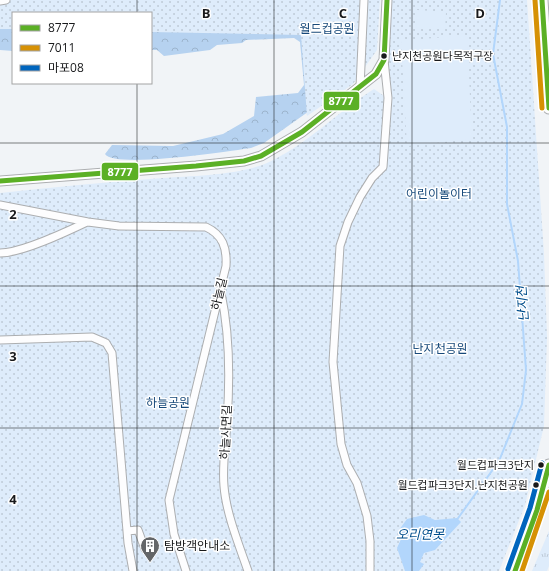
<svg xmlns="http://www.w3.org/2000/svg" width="549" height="571" viewBox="0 0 549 571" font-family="'Open Sans','Noto Sans KR',sans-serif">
	<defs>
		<pattern id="grass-tufts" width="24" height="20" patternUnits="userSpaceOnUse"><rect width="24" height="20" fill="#deecfb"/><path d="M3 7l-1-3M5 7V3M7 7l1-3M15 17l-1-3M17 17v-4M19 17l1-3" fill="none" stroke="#becad7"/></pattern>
		<pattern id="forest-crowns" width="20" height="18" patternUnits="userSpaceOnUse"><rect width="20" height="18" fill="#b6d2f0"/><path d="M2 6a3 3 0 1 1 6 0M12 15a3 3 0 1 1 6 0" fill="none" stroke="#9cb4cd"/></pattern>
		<pattern id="park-dots" width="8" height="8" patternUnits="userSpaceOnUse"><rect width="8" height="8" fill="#deecfb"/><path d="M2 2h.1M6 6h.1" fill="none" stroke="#becad7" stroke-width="1.8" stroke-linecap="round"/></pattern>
	</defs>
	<rect width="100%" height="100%" fill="#f1f4f7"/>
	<!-- grass -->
	<path fill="url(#grass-tufts)" d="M549 531V566L547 571H532Z"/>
	<!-- forest -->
	<path fill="url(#forest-crowns)" d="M0 0H359L322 102 264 143 251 148C230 151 114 169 105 154L112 145 173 146 223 134 254 116 256 97 298 93 304 85 300 42 294 38 246 40 242 43 217 45 210 50 164 56 157 50H151V13H13V51L0 50Z"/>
	<!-- park -->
	<path fill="url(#park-dots)" d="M0 0H380L377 50 353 84 307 116 301 35 151 32V13H13V29H0Z
		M387 0H527L544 254 547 337 544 426 525 505 499 571H0V193C54 187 108 182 163 178 193 176 240 175 267 163 307 145 337 112 374 89L387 98Z"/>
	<!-- pitch -->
	<path fill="#deecfb" d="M417 10 446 12 445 29 416 27Z
		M467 35 472 139 407 146 401 41Z"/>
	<!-- water -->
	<path fill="#b2d6fc" d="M424 515 435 520 457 518 461 522 435 550 424 553 420 562 424 564 419 571H405L397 548 402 537 399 530 407 519Z"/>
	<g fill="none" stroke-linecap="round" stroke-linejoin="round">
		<!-- stream -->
		<path stroke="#b2d6fc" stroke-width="2" d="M456 521 499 461 522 404 526 370 518 261 507 204V127L493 54 500 0"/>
		<defs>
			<path id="minor" d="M0 1 6 0
				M360 87 364 0
				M0 205 88 222 119 226 206 227C223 235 227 248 226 266L169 500 174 534 186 571
				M0 253C22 253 66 232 87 222
				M221 293C230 335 230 379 227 421 226 443 222 464 224 486 226 513 239 545 248 571
				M0 340 92 337 106 343 112 353 128 543 133 571
				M127 531 138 530 145 549
				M370 571V541L367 516 357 483 347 465 341 444 333 362 340 246 348 222 360 197 372 178 383 167 388 98 384 60"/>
			<path id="tertiary" d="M0 181 196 166 244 161 261 156 302 132 376 74 384 60 387 0"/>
			<path id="primary" d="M542 0 549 108
				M515 571 537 510 549 465"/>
		</defs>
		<!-- minor casing -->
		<use href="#minor" stroke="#acaeb0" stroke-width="9"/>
		<!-- tertiary casing -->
		<use href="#tertiary" stroke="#acaeb0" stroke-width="11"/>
		<!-- primary casing -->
		<use href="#primary" stroke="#acaeb0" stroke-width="13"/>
		<!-- minor -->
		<use href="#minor" stroke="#fdfdfe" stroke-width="7"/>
		<!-- tertiary -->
		<use href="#tertiary" stroke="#fdfdfe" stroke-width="9"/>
		<!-- primary -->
		<use href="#primary" stroke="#fdfdfe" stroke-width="11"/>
		<defs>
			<path id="bus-1" d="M542 0 549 108
				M0 181 196 166 244 161 261 156 302 132 376 74 384 60 387 0
				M515 571 537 510 549 465"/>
			<path id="bus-2" d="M535 0 542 108
				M522 571 549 492"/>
			<path id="bus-3" d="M508 569 530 508 542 463"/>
		</defs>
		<!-- bus-1 casing -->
		<use href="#bus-1" stroke="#fff" stroke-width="8"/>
		<!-- bus-2 casing -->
		<use href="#bus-2" stroke="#fff" stroke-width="8"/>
		<!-- bus-3 casing -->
		<use href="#bus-3" stroke="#fff" stroke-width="8"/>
		<!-- bus-1 -->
		<use href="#bus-1" stroke="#5bb025" stroke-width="5"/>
		<!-- bus-2 -->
		<use href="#bus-2" stroke="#d69104" stroke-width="5"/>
		<!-- bus-3 -->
		<use href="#bus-3" stroke="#0065bd" stroke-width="5"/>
	</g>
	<!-- grid -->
	<path fill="none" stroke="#18191b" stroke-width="1" stroke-opacity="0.55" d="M137 0V13M274 0V571M412 0V571M137 83V571M0 143H549M0 286H549M0 428H549"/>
	<!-- icons -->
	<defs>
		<symbol id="building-pin" viewBox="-11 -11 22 30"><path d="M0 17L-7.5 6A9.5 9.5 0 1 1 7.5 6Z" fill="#646668" stroke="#fff"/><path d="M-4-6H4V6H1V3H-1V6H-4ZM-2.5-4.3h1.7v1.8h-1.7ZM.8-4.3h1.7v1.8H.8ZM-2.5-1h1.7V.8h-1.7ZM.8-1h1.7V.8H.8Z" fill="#fff"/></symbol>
	</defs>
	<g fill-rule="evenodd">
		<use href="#building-pin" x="139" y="535" width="22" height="30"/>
	</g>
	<!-- markers -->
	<g fill="#18191b" stroke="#fff" stroke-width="1.5">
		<circle cx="384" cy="56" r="3.5"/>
		<circle cx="541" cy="465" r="3.5"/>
		<circle cx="536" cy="485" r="3.5"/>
	</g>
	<g text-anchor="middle" stroke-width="3" stroke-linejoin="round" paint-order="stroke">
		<!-- bus labels -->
		<g font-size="11" fill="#18191b" stroke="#fff" text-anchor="end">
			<text x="392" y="60" text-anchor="start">난지천공원다목적구장</text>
			<text x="534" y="469">월드컵파크3단지</text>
			<text x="528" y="489">월드컵파크3단지.난지천공원</text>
		</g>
		<!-- park labels -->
		<g font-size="12" fill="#17497a" stroke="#fff">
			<text x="327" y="33">월드컵공원</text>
			<text x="439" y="198">어린이놀이터</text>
			<text x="440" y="353">난지천공원</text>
			<text x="168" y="407">하늘공원</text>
		</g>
		<!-- street labels -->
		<g font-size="12" fill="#18191b" stroke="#fff">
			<text transform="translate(219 294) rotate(-77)" y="4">하늘길</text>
			<text transform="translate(226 432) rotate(-87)" y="4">하늘사면길</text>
		</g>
		<!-- poi labels -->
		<g font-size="12" fill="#18191b" stroke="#fff" text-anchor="start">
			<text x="164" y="550">탐방객안내소</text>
		</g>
		<!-- water labels -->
		<g font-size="13" font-style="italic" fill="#004e8c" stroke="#fff">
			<text transform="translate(522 304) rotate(-94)" y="5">난지천</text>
			<text x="420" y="539">오리연못</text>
		</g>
	</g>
	<g font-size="13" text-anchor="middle" font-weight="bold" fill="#18191b" stroke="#fff" stroke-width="3" stroke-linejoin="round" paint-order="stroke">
		<text x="206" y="18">B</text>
		<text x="343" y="18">C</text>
		<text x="480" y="18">D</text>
		<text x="13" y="219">2</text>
		<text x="13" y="361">3</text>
		<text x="13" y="504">4</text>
	</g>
	<g stroke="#fff" stroke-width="1.5">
		<rect x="323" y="91" width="37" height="20" rx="4" fill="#5bb025"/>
		<rect x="101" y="162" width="38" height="19" rx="4" fill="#5bb025"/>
	</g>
	<g font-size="11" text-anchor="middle" font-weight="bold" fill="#fff">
		<text x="341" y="105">8777</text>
		<text x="120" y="176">8777</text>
	</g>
	<!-- legend -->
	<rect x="12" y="12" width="140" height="72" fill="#ffffff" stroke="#a3a3a4"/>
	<rect x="20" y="25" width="20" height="6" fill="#5bb025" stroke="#a3a3a4"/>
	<text x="48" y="32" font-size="12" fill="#18191b">8777</text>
	<rect x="20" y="45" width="20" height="6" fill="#d69104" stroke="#a3a3a4"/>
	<text x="48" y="52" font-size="12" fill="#18191b">7011</text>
	<rect x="20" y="65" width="20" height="6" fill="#0065bd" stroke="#a3a3a4"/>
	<text x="48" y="72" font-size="12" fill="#18191b">마포08</text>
</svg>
